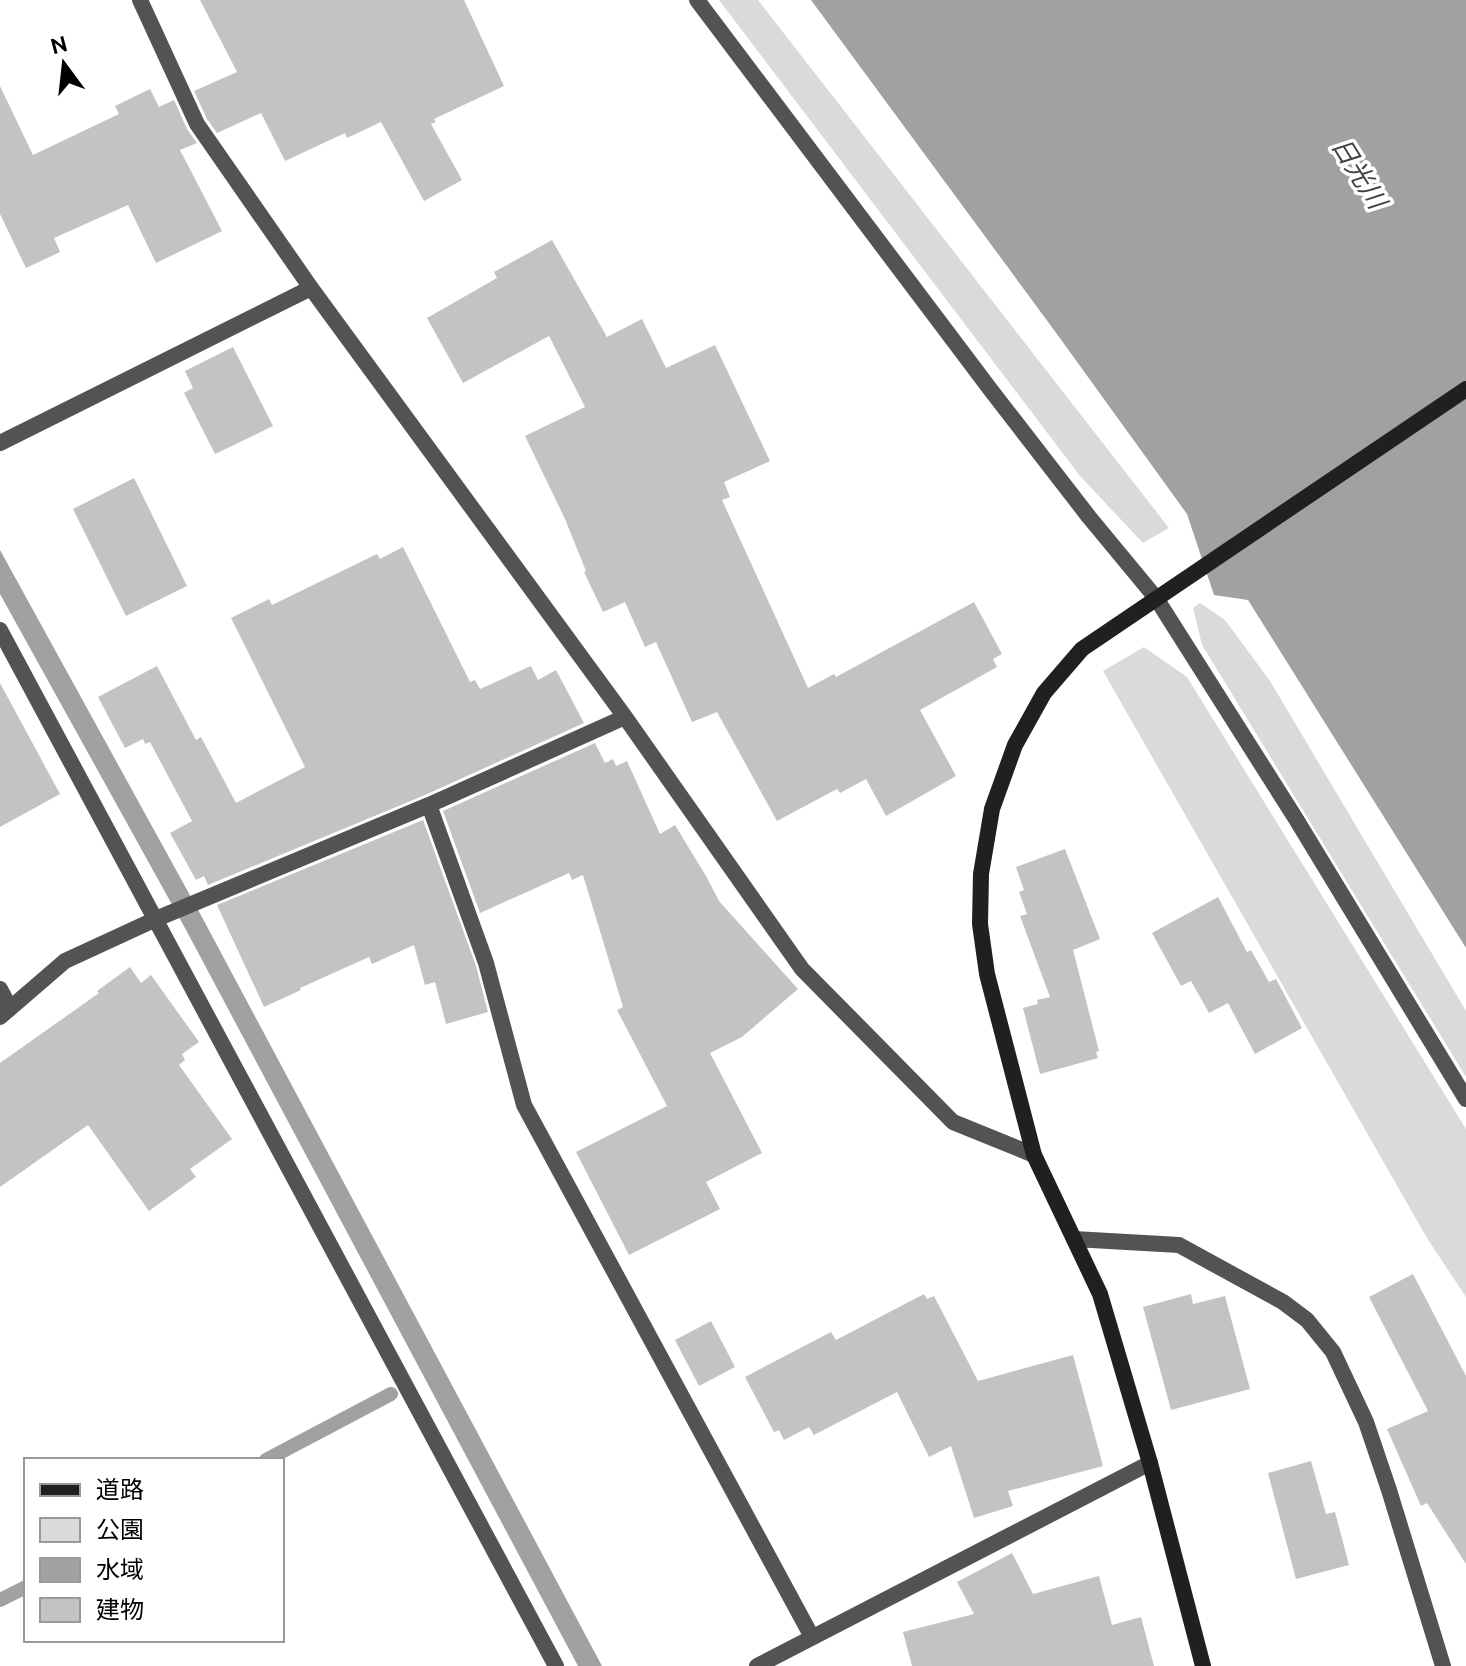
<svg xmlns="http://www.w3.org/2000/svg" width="1466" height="1666" viewBox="0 0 1466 1666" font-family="Ubuntu,'Noto Sans JP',sans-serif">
	<rect width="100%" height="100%" fill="#fff"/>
	<!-- green -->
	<path fill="#dadada" d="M719 0H758L1169 528 1143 543 1080 476Z
		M1200 603 1225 620 1270 681 1466 1011V1077L1202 645 1193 608Z
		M1144 647 1187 677 1466 1129V1297L1427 1238 1103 671Z"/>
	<!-- water -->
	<path fill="#a1a1a1" d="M811 0H1466V948L1248 600 1214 595 1187 514 1054 330Z
		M0 550 203 919 602 1666H578L185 928 0 594Z"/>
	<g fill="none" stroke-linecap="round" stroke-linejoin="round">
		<!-- stream -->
		<path stroke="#a1a1a1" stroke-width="14" d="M266 1460 391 1394
			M0 1600 26 1587"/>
	</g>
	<!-- building -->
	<path fill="#c3c3c3" d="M200 0H464L504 86 434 119 436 122 431 124 462 180 424 201 381 122 347 138 345 133 285 161 261 113 217 133 207 119 194 91 237 72Z
		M0 86 33 155 119 114 115 106 150 89 159 107 174 100 187 129 197 143 180 150 222 231 156 263 128 205 54 238 60 252 26 268 0 214Z
		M552 240 607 337 642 319 666 368 715 345 770 461 724 482 730 497 722 500 808 688 834 674 836 677 974 602 1002 654 993 659 997 667 920 710 956 776 886 816 866 779 840 793 837 789 777 821 717 712 692 722 656 642 645 647 625 602 603 612 584 572 586 571 565 519 525 436 585 407 549 336 463 383 427 318 497 278 494 272Z
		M233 347 273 426 215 454 184 393 193 388 185 371Z
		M134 478 187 586 126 616 73 509Z
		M403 547 470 682 475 680 480 689 531 666 538 680 556 670 584 723 425 795 208 885 204 876 196 880 170 833 192 821 150 742 145 744 143 739 125 748 98 697 157 666 196 740 201 737 236 803 305 767 231 618 269 599 272 605 377 554 380 559Z
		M0 683 60 794 0 827Z
		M595 743 605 763 613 759 616 766 627 761 660 834 675 825 706 876 719 901 798 989 742 1037 710 1053 762 1153 706 1182 720 1209 629 1255 576 1152 667 1106 617 1010 623 1007 583 875 572 880 569 873 480 913 443 811Z
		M423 820 476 966 488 1012 446 1024 435 982 425 985 414 945 372 964 369 957 300 988 301 990 264 1007 217 905Z
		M1065 849 1100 939 1073 950 1099 1051 1096 1052 1098 1058 1040 1074 1023 1008 1038 1004 1037 1000 1050 997 1020 916 1027 914 1019 892 1024 890 1016 867Z
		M1218 897 1247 952 1251 950 1269 982 1276 979 1302 1028 1255 1054 1228 1003 1209 1013 1191 981 1181 986 1152 933Z
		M130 967 141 983 151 975 199 1042 182 1054 185 1060 179 1065 232 1139 190 1169 196 1177 149 1211 88 1125 0 1187V1063L99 993 97 991Z
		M1413 1274 1466 1376V1564L1427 1503 1421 1506 1387 1429 1428 1411 1369 1297Z
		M924 1294 927 1299 934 1296 978 1381 1073 1355 1103 1466 1008 1491 1013 1506 974 1518 951 1446 929 1457 897 1392 814 1435 809 1427 784 1440 779 1430 774 1432 745 1377 831 1332 836 1340Z
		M1191 1294 1193 1304 1225 1296 1250 1389 1171 1410 1143 1307Z
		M711 1321 735 1367 699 1386 675 1340Z
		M1311 1461 1326 1514 1335 1512 1349 1565 1296 1579 1268 1473Z
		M1012 1553 1033 1594 1099 1576 1112 1625 1141 1617 1154 1666H912L903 1632 974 1614 957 1582Z"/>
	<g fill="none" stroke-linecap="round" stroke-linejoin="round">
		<!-- lane -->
		<path stroke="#535353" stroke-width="16" d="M0 989 10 1008"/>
		<!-- street -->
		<path stroke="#535353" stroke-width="16" d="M140 0 197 124 311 288 625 717 802 969 953 1122 1034 1155
			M697 0 990 389 1089 517 1156 598 1296 819 1466 1099
			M0 443 311 288
			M0 630 556 1666
			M429 805 486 963 524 1105 812 1637
			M0 1017 65 961 156 919 429 805 625 717
			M1074 1239 1179 1245 1283 1302 1307 1320 1333 1352 1366 1422 1389 1490 1443 1666
			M757 1666 1150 1463"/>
		<!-- secondary -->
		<path stroke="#202020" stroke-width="16" d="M1203 1666 1150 1463 1100 1294 1034 1155 987 974 980 924 981 874 992 809 1015 745 1044 693 1082 649 1466 389"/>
	</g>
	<g text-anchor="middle" stroke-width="7" stroke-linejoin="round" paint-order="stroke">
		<!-- water labels -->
		<g font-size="26" font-style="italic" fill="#424242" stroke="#fff">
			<text transform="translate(1359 173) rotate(58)" y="9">日光川</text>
		</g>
	</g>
	<!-- legend -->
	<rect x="24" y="1458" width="260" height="184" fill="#ffffff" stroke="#999999" stroke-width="2"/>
	<rect x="40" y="1484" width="40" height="12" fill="#202020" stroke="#999999" stroke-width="2"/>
	<text x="96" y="1498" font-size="24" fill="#000000">道路</text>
	<rect x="40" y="1518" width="40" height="24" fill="#dadada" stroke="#999999" stroke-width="2"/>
	<text x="96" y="1538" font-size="24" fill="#000000">公園</text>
	<rect x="40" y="1558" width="40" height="24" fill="#a1a1a1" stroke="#999999" stroke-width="2"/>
	<text x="96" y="1578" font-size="24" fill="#000000">水域</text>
	<rect x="40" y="1598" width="40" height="24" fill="#c3c3c3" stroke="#999999" stroke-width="2"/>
	<text x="96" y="1618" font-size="24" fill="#000000">建物</text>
	<!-- north arrow -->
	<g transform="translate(64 64) rotate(345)" stroke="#ffffff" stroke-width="6" paint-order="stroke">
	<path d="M0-6L14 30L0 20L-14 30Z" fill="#000000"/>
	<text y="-12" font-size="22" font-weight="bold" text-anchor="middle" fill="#000000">N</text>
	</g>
</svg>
